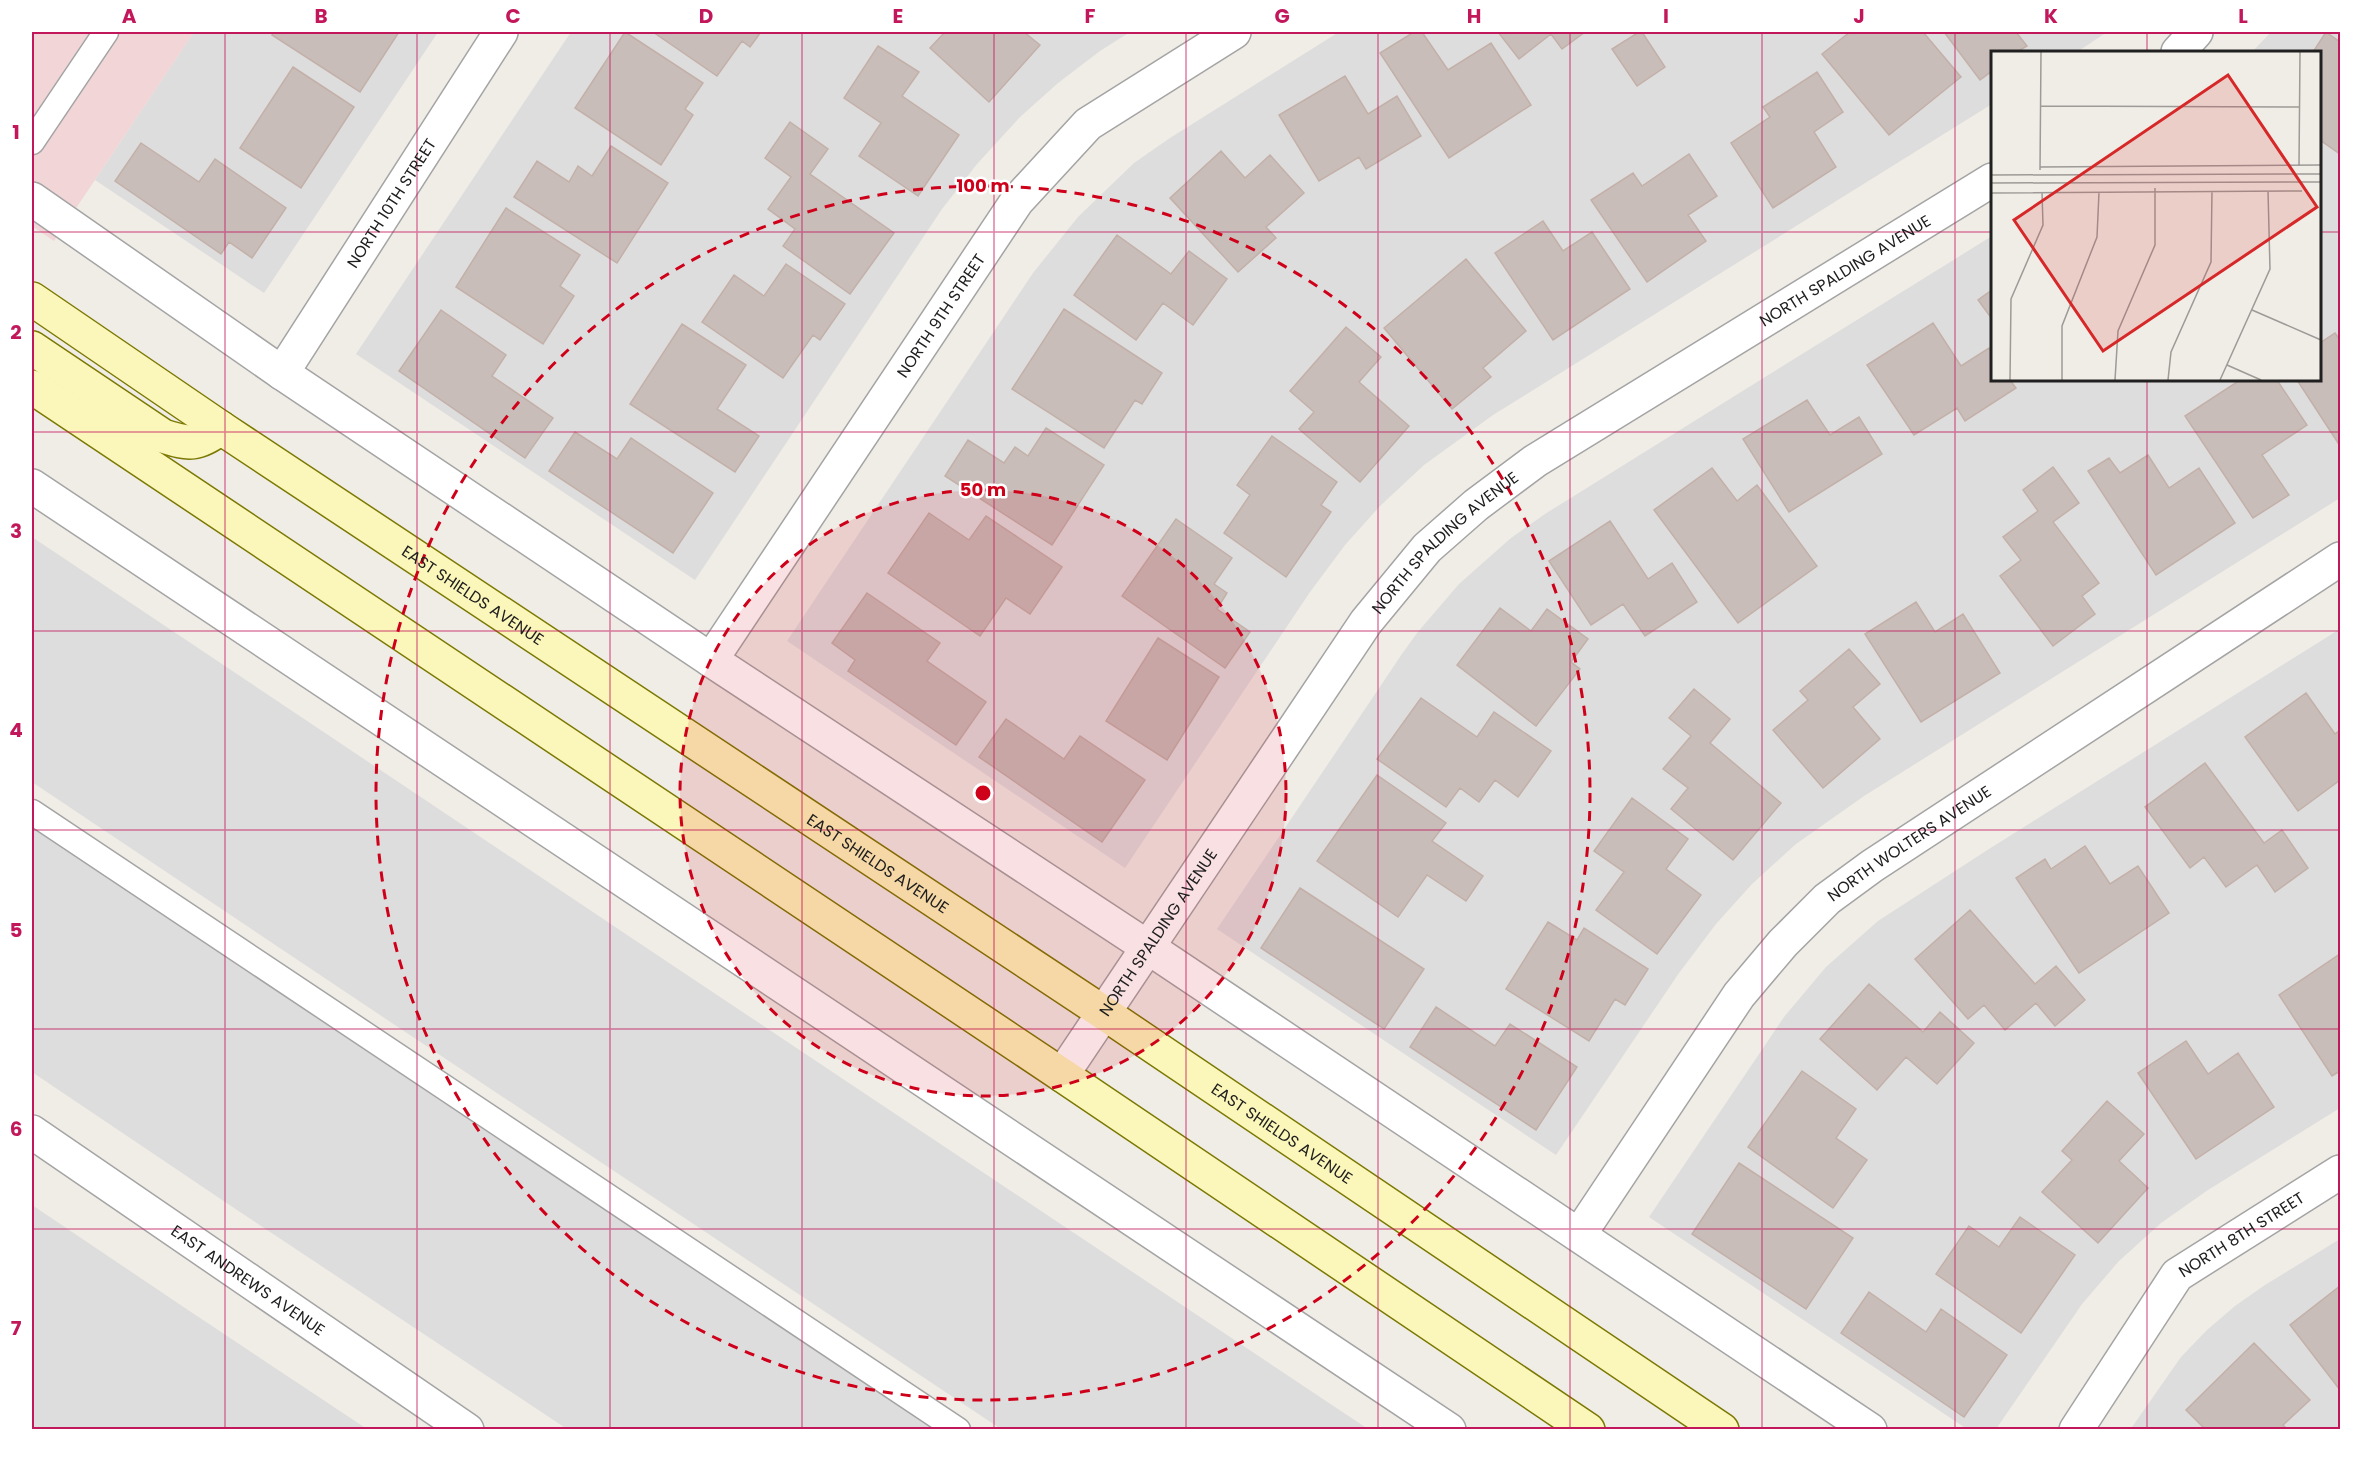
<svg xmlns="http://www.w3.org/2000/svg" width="2372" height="1461" viewBox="0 0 2372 1461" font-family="Poppins,sans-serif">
	<rect width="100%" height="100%" fill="#f0ece6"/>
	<!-- residential -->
	<path fill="#dedddd" d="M194 32H438L264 293 95 180Z
		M571 32H1130L1100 51 1058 83 1020 117 977 164 942 209 695 580 356 354Z
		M1339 32H2107L2077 52H1992V104L1493 415 1424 465 1380 506 1345 545 1310 592 1125 868 787 641 1033 273 1078 217 1134 163 1170 138Z
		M2271 32H2340V498L1864 796 1796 844 1752 884 1716 924 1679 973 1556 1155 1217 929 1402 654 1417 633 1459 584 1511 538 1545 514 1992 236V380H2320V52H2252Z
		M32 537 678 969 1368 1429H1001L377 1013 32 782Z
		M2340 629V1108L2208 1190 2161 1223 2119 1261 2082 1304 1996 1429H1967L1649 1217 1784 1017 1826 967 1878 921 1989 849Z
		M32 827 726 1290 934 1429H567L240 1212 32 1072Z
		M32 1205 188 1310 367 1429H32Z
		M2340 1239V1429L2130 1430 2181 1357 2207 1330 2235 1306 2265 1285Z"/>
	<!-- commercial -->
	<path fill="#f1d5d7" d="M32 32H194L54 241 32 226Z"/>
	<!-- building -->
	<path fill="#c8bdb9" stroke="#c3b0a8" stroke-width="1.5" d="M274 32H399L360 92 272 35Z
		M625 32 703 83 685 109 693 115 661 165 575 108Z
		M653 32H761L750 47 742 41 717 76Z
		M945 32H1024L1040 45 989 102 930 48Z
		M1414 32H1422L1448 70 1491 43 1531 105 1449 158 1380 53Z
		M1498 32H1585L1562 49 1551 34 1519 59Z
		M1639 32H1642L1665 67 1637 86 1612 49Z
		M1850 32H1923L1961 77 1889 135 1822 54Z
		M1944 32H2016L2027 46 2017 52H1992V71L1980 80Z
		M2326 32 2340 42V154L2320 140V52H2313Z
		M878 46 919 72 902 96 959 135 918 196 859 156 881 123 844 98Z
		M293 67 354 107 301 188 240 148Z
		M1817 72 1843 112 1814 132 1836 167 1773 208 1731 143 1770 117 1763 107Z
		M1345 76 1368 114 1397 96 1421 136 1366 169 1359 157 1319 181 1279 115Z
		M790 122 828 149 810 174 894 233 850 294 783 246 795 229 768 209 791 177 765 158Z
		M141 143 199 182 215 159 286 208 252 258 229 242 221 254 115 181Z
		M611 146 668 183 617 263 514 197 537 161 569 182 578 166 592 176Z
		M1221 151 1245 178 1270 155 1304 193 1266 227 1276 238 1238 272 1170 198Z
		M1689 154 1717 196 1688 215 1706 241 1647 282 1591 200 1633 173 1642 186Z
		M506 208 580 255 560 286 574 296 543 344 456 287Z
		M1543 221 1563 251 1592 232 1630 289 1553 340 1495 253Z
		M1117 235 1171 274 1189 251 1227 279 1193 325 1163 303 1136 340 1074 295Z
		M1466 259 1526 331 1483 368 1491 377 1452 409 1384 328Z
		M786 264 845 304 820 340 813 335 783 378 702 322 734 275 764 296Z
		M1992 290V319L1978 300Z
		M1064 309 1162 373 1142 404 1135 400 1104 448 1012 389Z
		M441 310 506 355 492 376 553 418 525 458 399 371Z
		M1933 323 1961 366 1989 348 1992 353V380H2010L2016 388 1965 421 1957 408 1914 435 1867 365Z
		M682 324 746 365 717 409 759 436 735 472 630 404Z
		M1346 327 1381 357 1359 382 1409 426 1360 482 1299 429 1314 412 1290 391Z
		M2335 333 2340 340V446L2297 380H2320V343Z
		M2240 380H2277L2307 425 2262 455 2289 495 2253 518 2185 416Z
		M1807 400 1830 435 1859 417 1882 454 1789 512 1743 439Z
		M1046 428 1104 465 1052 545 945 476 968 440 1004 463 1015 447 1028 456Z
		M575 432 617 459 631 438 713 493 673 553 549 471Z
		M1272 436 1337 482 1321 505 1331 512 1286 577 1224 533 1250 495 1237 485Z
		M2148 455 2169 488 2199 468 2235 523 2156 575 2088 471 2109 458 2120 473Z
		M2053 467 2079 503 2053 522 2099 583 2082 596 2095 614 2053 646 2000 576 2021 560 2003 537 2038 511 2023 490Z
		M1712 468 1737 501 1757 485 1817 566 1738 623 1654 510Z
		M929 513 969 540 986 516 1062 567 1030 614 1006 598 980 636 888 573Z
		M1176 519 1232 558 1214 584 1227 593 1217 609 1250 632 1225 668 1122 596Z
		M1610 521 1648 579 1672 563 1697 602 1645 636 1623 604 1591 625 1549 561Z
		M867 593 940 643 927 661 986 702 956 745 848 671 855 660 832 643Z
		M1916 602 1935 632 1963 614 2000 673 1921 722 1865 634Z
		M1500 608 1531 631 1547 609 1588 639 1571 662 1580 669 1536 726 1457 665Z
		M1158 638 1219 677 1167 760 1106 721Z
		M1849 649 1880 684 1853 707 1880 739 1823 788 1773 730 1808 700 1800 691Z
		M1694 689 1730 719 1710 743 1781 803 1733 860 1671 809 1688 788 1663 769 1691 736 1669 718Z
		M2306 693 2335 734 2340 730V780L2298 811 2245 737Z
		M1421 698 1477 737 1494 712 1551 751 1518 797 1495 780 1479 802 1460 788 1446 807 1377 759Z
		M1006 719 1064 759 1080 736 1145 780 1102 842 979 757Z
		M2205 763 2264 843 2282 830 2308 868 2275 892 2257 865 2226 887 2204 857 2190 868 2145 807Z
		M1377 775 1446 823 1432 841 1483 876 1466 901 1427 875 1398 917 1317 861Z
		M1632 798 1688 839 1666 869 1701 895 1657 954 1596 910 1624 872 1594 851Z
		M2085 846 2110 884 2138 866 2169 913 2079 973 2016 878 2045 859 2051 869Z
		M1300 888 1424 969 1384 1029 1261 948Z
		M1970 910 2035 984 2056 966 2085 1000 2055 1026 2036 1003 2005 1030 1984 1005 1968 1019 1915 959Z
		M1548 922 1577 940 1584 928 1648 969 1625 1005 1615 999 1589 1041 1506 989Z
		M2340 954V1071L2332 1076 2279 995Z
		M1869 984 1923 1032 1940 1012 1974 1043 1937 1084 1906 1057 1877 1090 1820 1039Z
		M1436 1007 1495 1046 1510 1024 1577 1067 1536 1130 1410 1047Z
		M2186 1041 2208 1074 2238 1053 2274 1107 2196 1159 2138 1073Z
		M1802 1071 1856 1109 1836 1138 1867 1160 1833 1208 1748 1147Z
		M2107 1101 2144 1134 2119 1161 2148 1188 2098 1243 2042 1192 2072 1160 2062 1151Z
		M1739 1163 1853 1238 1806 1309 1692 1234Z
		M2020 1217 2075 1255 2021 1333 1936 1274 1969 1226 1999 1247Z
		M2340 1286V1390L2290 1325Z
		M1869 1292 1926 1332 1941 1309 2007 1355 1964 1417 1841 1333Z
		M2254 1343 2310 1400 2283 1425 2288 1430H2206L2186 1410Z"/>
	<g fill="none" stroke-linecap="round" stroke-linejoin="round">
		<defs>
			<path id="service" d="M32 142 106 32
				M32 812 958 1430"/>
			<g id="minor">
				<path d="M2178 52 2196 32"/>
				<path d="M32 199 282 373 711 660 1149 948 1870 1430"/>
				<path id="s1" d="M282 373 501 32"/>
				<path d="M32 486 1449 1430"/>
				<path id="s2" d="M711 660 1017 201 1088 124 1234 32"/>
				<path id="s3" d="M1062 1075 1366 622 1427 548 1476 505 1535 461 1992 180"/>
				<path id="s4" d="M32 1132 467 1430"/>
				<path id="s5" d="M1579 1235 1739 995 1783 943 1827 899 1872 866 2340 559"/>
				<path id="s6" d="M2076 1430 2177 1275 2340 1172"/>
			</g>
			<g id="secondary">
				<path id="s7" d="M32 299 221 428 1104 1013 1722 1430"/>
				<path d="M32 348 163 436C190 445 197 445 221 428"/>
				<path d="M32 387 1062 1075 1588 1430"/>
			</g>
		</defs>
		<!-- service casing -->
		<use href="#service" stroke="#a4a4a4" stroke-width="27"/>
		<!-- minor casing -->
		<use href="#minor" stroke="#a4a4a4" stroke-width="36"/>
		<!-- secondary casing -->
		<use href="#secondary" stroke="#7b7903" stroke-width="36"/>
		<!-- service -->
		<use href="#service" stroke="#fff" stroke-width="24"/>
		<!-- minor -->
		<use href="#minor" stroke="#fff" stroke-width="33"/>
		<!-- secondary -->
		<use href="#secondary" stroke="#fbf6b9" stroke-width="33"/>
	</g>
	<!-- grid -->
	<path fill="none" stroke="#c2185b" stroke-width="1.5" stroke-opacity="0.55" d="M225 32V1430M417 32V1430M610 32V1430M802 32V1430M994 32V1430M1186 32V1430M1378 32V1430M1570 32V1430M1762 32V1430M1955 32V1430M2147 32V52M32 232H1992M2320 232H2340M2147 380V1430M32 432H2340M32 631H2340M32 830H2340M32 1029H2340M32 1229H2340"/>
	<!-- distance rings -->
	<circle cx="983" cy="793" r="303" fill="#cf001a" fill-opacity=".12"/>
	<g fill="none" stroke="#cf001a" stroke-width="3" stroke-dasharray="10 8">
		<circle cx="983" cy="793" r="303"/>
		<circle cx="983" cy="793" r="607"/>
	</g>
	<g text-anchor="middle" stroke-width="5" stroke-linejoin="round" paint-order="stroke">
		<!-- street labels -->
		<g font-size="16" fill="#202020" stroke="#fff">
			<text dy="6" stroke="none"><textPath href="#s1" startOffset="202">NORTH 10TH STREET</textPath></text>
			<text dy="6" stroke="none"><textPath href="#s3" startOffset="1144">NORTH SPALDING AVENUE</textPath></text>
			<text dy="6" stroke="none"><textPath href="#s2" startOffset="414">NORTH 9TH STREET</textPath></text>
			<text dy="6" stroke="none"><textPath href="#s3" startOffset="658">NORTH SPALDING AVENUE</textPath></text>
			<text dy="6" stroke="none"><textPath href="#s7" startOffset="531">EAST SHIELDS AVENUE</textPath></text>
			<text dy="6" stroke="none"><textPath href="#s5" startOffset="518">NORTH WOLTERS AVENUE</textPath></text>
			<text dy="6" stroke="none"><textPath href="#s7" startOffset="1017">EAST SHIELDS AVENUE</textPath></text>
			<text dy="6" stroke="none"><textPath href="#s3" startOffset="172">NORTH SPALDING AVENUE</textPath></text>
			<text dy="6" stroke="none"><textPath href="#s7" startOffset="1503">EAST SHIELDS AVENUE</textPath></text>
			<text dy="6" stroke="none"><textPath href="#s6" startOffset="261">NORTH 8TH STREET</textPath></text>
			<text dy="6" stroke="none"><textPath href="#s4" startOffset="262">EAST ANDREWS AVENUE</textPath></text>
		</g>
	</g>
	<!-- overview -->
	<g transform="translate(1991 51)">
		<rect width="330" height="330" fill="#f0ece6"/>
		<path fill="none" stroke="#9d9a97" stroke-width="1.5" d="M50 55 308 56M308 114 309 1M49 116 330 114M49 119 50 1M0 124 330 123M0 132 330 131M0 142 311 140M261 259 330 289M236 314 270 329M19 329 20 248 52 174 51 141M71 329V275L106 186 108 141M124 329 127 280 164 194V137M177 329 180 301 220 211 221 140M229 329 279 218 277 140"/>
		<path fill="#d62828" fill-opacity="0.15" stroke="#d62828" stroke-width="3" d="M237 24 326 156 112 300 23 169Z"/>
		<rect width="330" height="330" fill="none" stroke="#202020" stroke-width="3"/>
	</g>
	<circle cx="983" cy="793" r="9" fill="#cf001a" stroke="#fff" stroke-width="3"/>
	<g font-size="18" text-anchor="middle" font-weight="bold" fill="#cf001a" stroke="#fff" stroke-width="5" stroke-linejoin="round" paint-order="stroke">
		<text x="983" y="192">100 m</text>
		<text x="983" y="496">50 m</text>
	</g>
	<!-- border -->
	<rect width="2372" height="1461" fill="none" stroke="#ffffff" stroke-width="66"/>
	<rect x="33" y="33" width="2306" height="1395" fill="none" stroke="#c2185b" stroke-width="2"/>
	<g font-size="20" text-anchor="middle" font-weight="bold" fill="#c2185b">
		<text x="129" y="23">A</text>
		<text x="321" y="23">B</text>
		<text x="513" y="23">C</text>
		<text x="706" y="23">D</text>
		<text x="898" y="23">E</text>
		<text x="1090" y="23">F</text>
		<text x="1282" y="23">G</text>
		<text x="1474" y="23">H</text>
		<text x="1666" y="23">I</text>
		<text x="1859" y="23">J</text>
		<text x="2051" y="23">K</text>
		<text x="2243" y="23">L</text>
		<text x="16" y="139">1</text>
		<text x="16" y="339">2</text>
		<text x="16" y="538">3</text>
		<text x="16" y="737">4</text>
		<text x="16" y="937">5</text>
		<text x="16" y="1136">6</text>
		<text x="16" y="1335">7</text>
	</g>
</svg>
